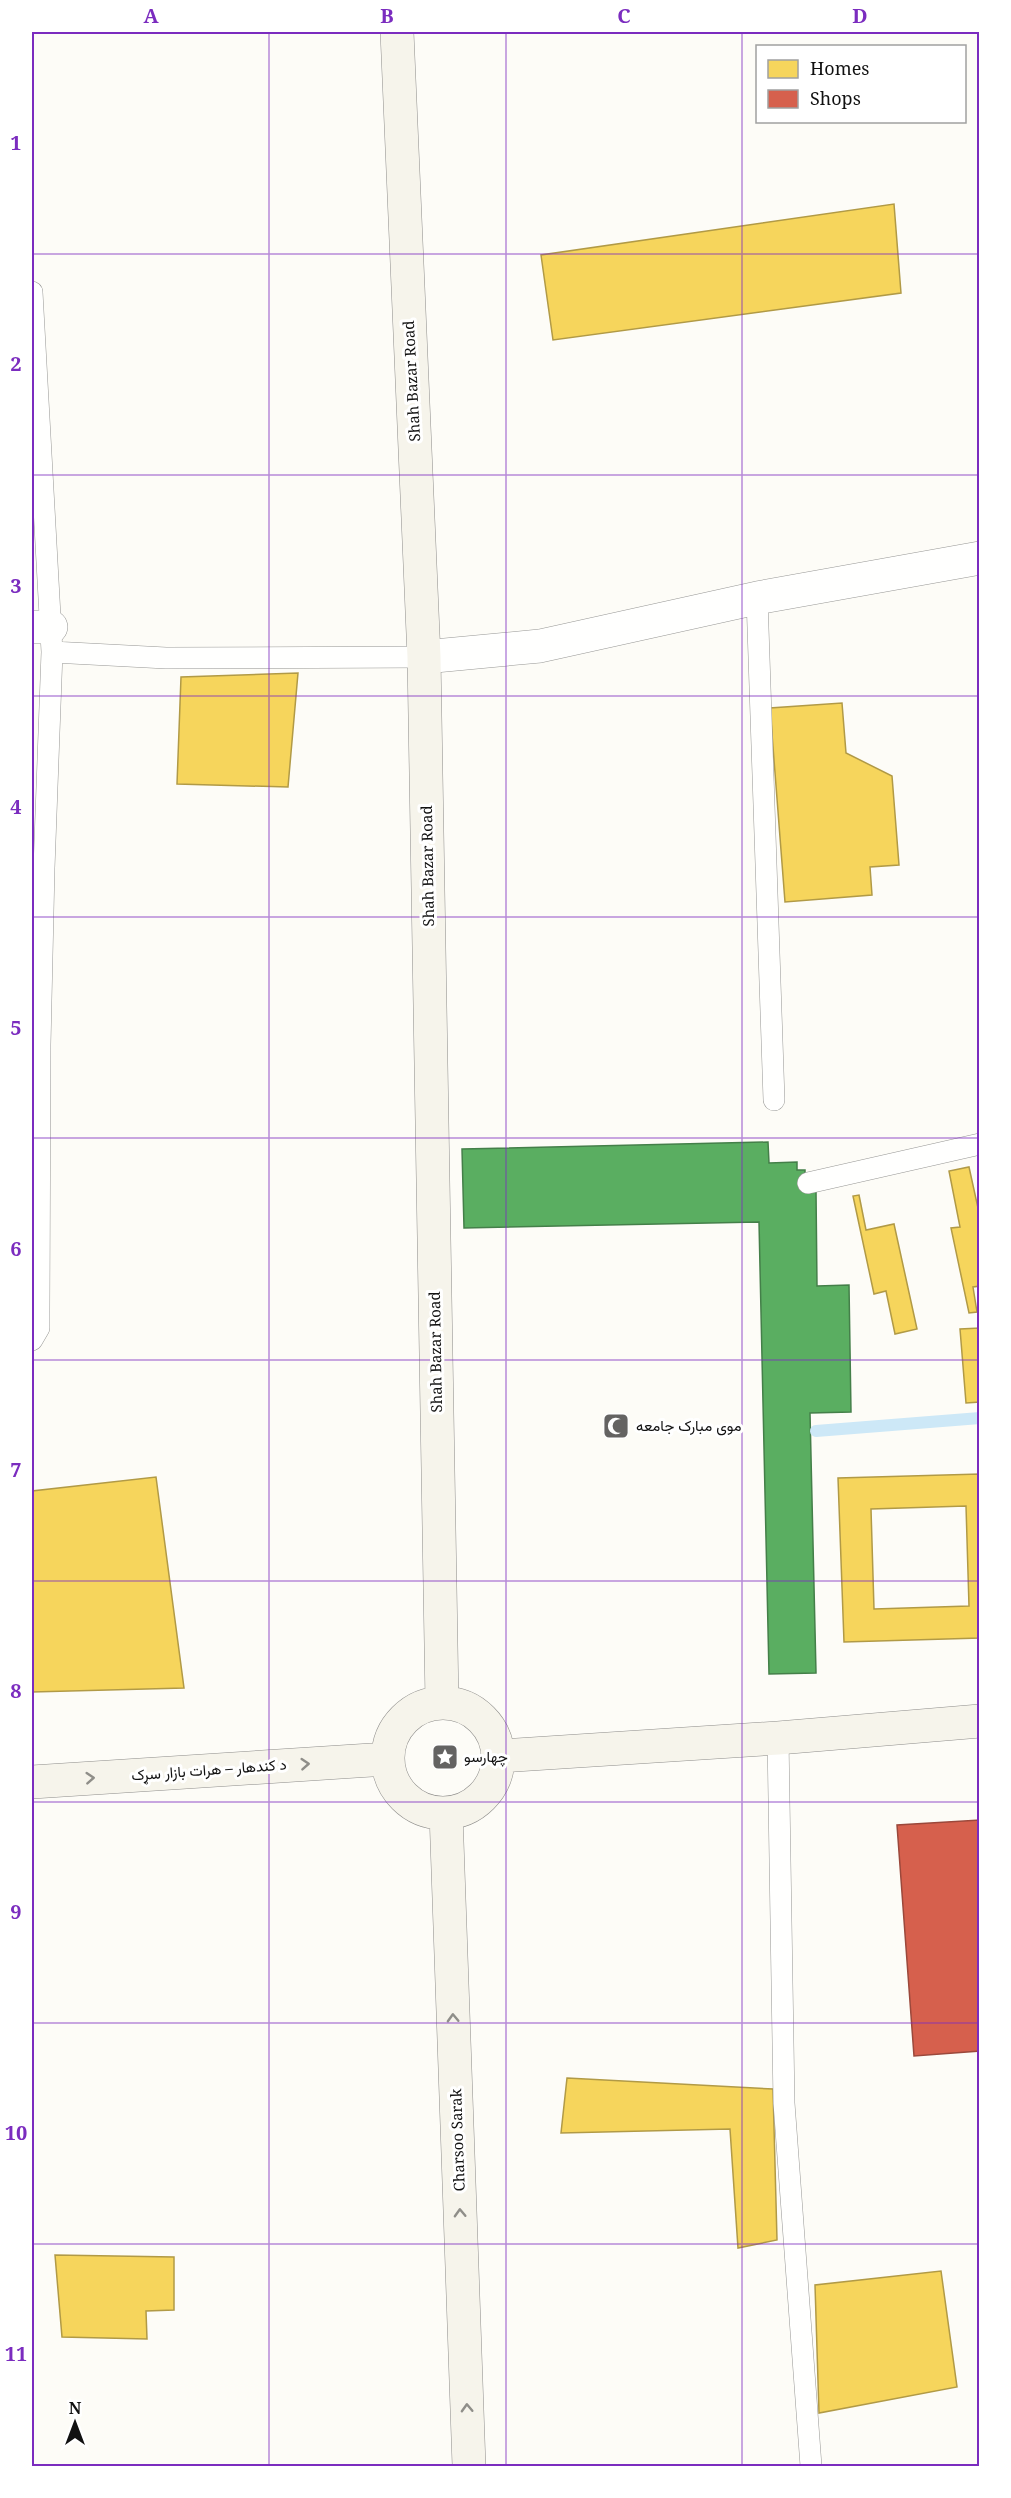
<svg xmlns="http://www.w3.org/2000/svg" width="1011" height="2498" viewBox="0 0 1011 2498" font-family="'Noto Serif',Vazirmatn,serif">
	<rect width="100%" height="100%" fill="#fdfcf7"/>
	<!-- homes -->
	<path fill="#f6d55c" stroke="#b19a46" stroke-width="1.5" fill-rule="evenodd" d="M894 204 901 293 553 340 541 255Z
		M298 673 288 787 177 784 181 677Z
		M842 703 846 753 892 776 899 865 870 867 872 895 785 902 770 708Z
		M969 1167 980 1217V1286L973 1287 977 1312 969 1313 951 1228 960 1227 949 1171Z
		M859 1195 866 1230 894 1224 917 1329 895 1334 886 1291 874 1294 853 1196Z
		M980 1328V1402L966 1403 960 1329Z
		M980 1474V1638L844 1642 838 1478ZM966 1506 969 1606 874 1609 871 1509Z
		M156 1477 184 1688 32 1692V1491Z
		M567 2078 773 2089 777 2240 738 2248 730 2129 561 2133Z
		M55 2255 174 2257V2310L146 2311 147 2339 62 2337Z
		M941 2271 957 2387 819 2413 815 2285Z"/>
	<!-- shops -->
	<path fill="#d6604d" stroke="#9b483b" stroke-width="1.5" d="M980 1820V2051L914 2056 897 1825Z"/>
	<!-- public -->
	<path fill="#5aae61" stroke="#447f49" stroke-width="1.5" d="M768 1142 769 1163 797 1162V1170H805V1192L816 1191 817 1286 849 1285 851 1412 810 1413 816 1673 769 1674 759 1222 464 1228 462 1149Z"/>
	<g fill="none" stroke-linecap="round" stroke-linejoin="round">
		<!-- stream -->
		<path stroke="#cde8f7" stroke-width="12" d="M816 1431 980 1418"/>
		<defs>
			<path id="lane" d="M32 292 52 652 44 868 40 1045 39 1313V1328L32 1340
				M757 598 774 1100
				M52 652 166 658 424 657
				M808 1183 980 1144
				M778 1738 784 2103 811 2466"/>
			<path id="street" d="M32 627H51
				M424 657 540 646 757 598 980 558"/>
			<path id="secondary" d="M397 32 424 657 442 1702
				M388 1758a55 55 0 1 1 110 0a55 55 0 1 1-110 0Z
				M499 1756 778 1738 980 1721
				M32 1782 387 1759
				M446 1813 469 2466"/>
		</defs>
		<!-- lane casing -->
		<use href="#lane" stroke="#979795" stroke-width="22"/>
		<!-- street casing -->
		<use href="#street" stroke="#979795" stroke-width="34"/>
		<!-- secondary casing -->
		<use href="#secondary" stroke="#8e8d8b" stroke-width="34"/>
		<!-- lane -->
		<use href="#lane" stroke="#fffffe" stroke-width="21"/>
		<!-- street -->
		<use href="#street" stroke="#fffffe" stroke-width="33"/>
		<!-- secondary -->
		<use href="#secondary" stroke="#f6f4eb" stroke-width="33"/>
	</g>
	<!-- one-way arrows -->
	<defs><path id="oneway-chevron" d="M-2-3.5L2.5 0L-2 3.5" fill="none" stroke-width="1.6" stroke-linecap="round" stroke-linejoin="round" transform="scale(1.5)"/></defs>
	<g stroke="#8f8e89">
		<use href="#oneway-chevron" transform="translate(305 1764) rotate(-4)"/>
		<use href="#oneway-chevron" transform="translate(90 1778) rotate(-4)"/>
		<use href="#oneway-chevron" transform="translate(453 2018) rotate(-92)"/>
		<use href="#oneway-chevron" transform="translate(460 2213) rotate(-92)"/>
		<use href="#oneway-chevron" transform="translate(467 2408) rotate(-92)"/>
	</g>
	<!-- grid -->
	<path fill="none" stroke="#7b2cbf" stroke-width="1.5" stroke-opacity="0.55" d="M269 32V2466M506 32V2466M742 32V2466M32 254H980M32 475H980M32 696H980M32 917H980M32 1138H980M32 1360H980M32 1581H980M32 1802H980M32 2023H980M32 2244H980"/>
	<!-- icons -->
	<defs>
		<symbol id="mosque-square" viewBox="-11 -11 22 22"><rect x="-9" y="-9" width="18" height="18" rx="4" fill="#646362" stroke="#fff"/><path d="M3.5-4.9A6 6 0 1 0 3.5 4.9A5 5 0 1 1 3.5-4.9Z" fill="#fff"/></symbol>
		<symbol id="sight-square" viewBox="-11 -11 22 22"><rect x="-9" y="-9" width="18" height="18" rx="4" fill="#646362" stroke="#fff"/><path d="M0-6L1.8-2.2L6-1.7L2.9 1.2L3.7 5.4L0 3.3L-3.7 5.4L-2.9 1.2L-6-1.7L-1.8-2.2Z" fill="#fff"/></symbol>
	</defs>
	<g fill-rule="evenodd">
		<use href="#mosque-square" x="601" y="1411" width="30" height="30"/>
		<use href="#sight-square" x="430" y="1742" width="30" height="30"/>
	</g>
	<g text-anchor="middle" stroke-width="6" stroke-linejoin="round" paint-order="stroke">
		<!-- street labels -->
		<g font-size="15" fill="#111" stroke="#fff">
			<text transform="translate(412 381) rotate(-93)" y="5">Shah Bazar Road</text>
			<text transform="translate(428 866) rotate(-91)" y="5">Shah Bazar Road</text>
			<text transform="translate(436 1352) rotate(-91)" y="5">Shah Bazar Road</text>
			<text transform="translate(209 1770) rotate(-4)" y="5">د کندهار – هرات بازار سړک</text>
			<text transform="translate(458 2140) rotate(-92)" y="5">Charsoo Sarak</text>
		</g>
		<!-- poi labels -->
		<g font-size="15" fill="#111" stroke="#fff" text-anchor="start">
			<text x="636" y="1431">موی مبارک جامعه</text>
			<text x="464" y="1762">چهارسو</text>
		</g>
	</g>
	<!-- border -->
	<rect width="1011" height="2498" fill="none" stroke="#ffffff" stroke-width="66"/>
	<!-- legend -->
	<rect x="756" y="45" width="210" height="78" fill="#ffffff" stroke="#a0a0a0" stroke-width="1.5"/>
	<rect x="768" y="60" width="30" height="18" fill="#f6d55c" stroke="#a0a0a0" stroke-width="1.5"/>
	<text x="810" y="75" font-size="18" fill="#111111">Homes</text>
	<rect x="768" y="90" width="30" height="18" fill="#d6604d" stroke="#a0a0a0" stroke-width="1.5"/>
	<text x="810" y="105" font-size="18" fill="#111111">Shops</text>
	<!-- north arrow -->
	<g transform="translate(75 2423)" stroke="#ffffff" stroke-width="4.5" paint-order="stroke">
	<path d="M0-4.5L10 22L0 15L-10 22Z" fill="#111111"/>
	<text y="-9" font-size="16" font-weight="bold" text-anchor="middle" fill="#111111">N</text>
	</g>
	<rect x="33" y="33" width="945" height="2432" fill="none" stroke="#7b2cbf" stroke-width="2"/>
	<g font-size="20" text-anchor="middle" font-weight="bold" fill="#7b2cbf">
		<text x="151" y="23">A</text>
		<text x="387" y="23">B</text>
		<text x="624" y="23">C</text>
		<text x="860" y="23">D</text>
		<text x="16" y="150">1</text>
		<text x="16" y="371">2</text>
		<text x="16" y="593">3</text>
		<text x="16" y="814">4</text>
		<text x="16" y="1035">5</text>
		<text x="16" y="1256">6</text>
		<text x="16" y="1477">7</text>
		<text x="16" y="1698">8</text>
		<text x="16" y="1919">9</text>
		<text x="16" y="2140">10</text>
		<text x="16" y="2361">11</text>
	</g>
</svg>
